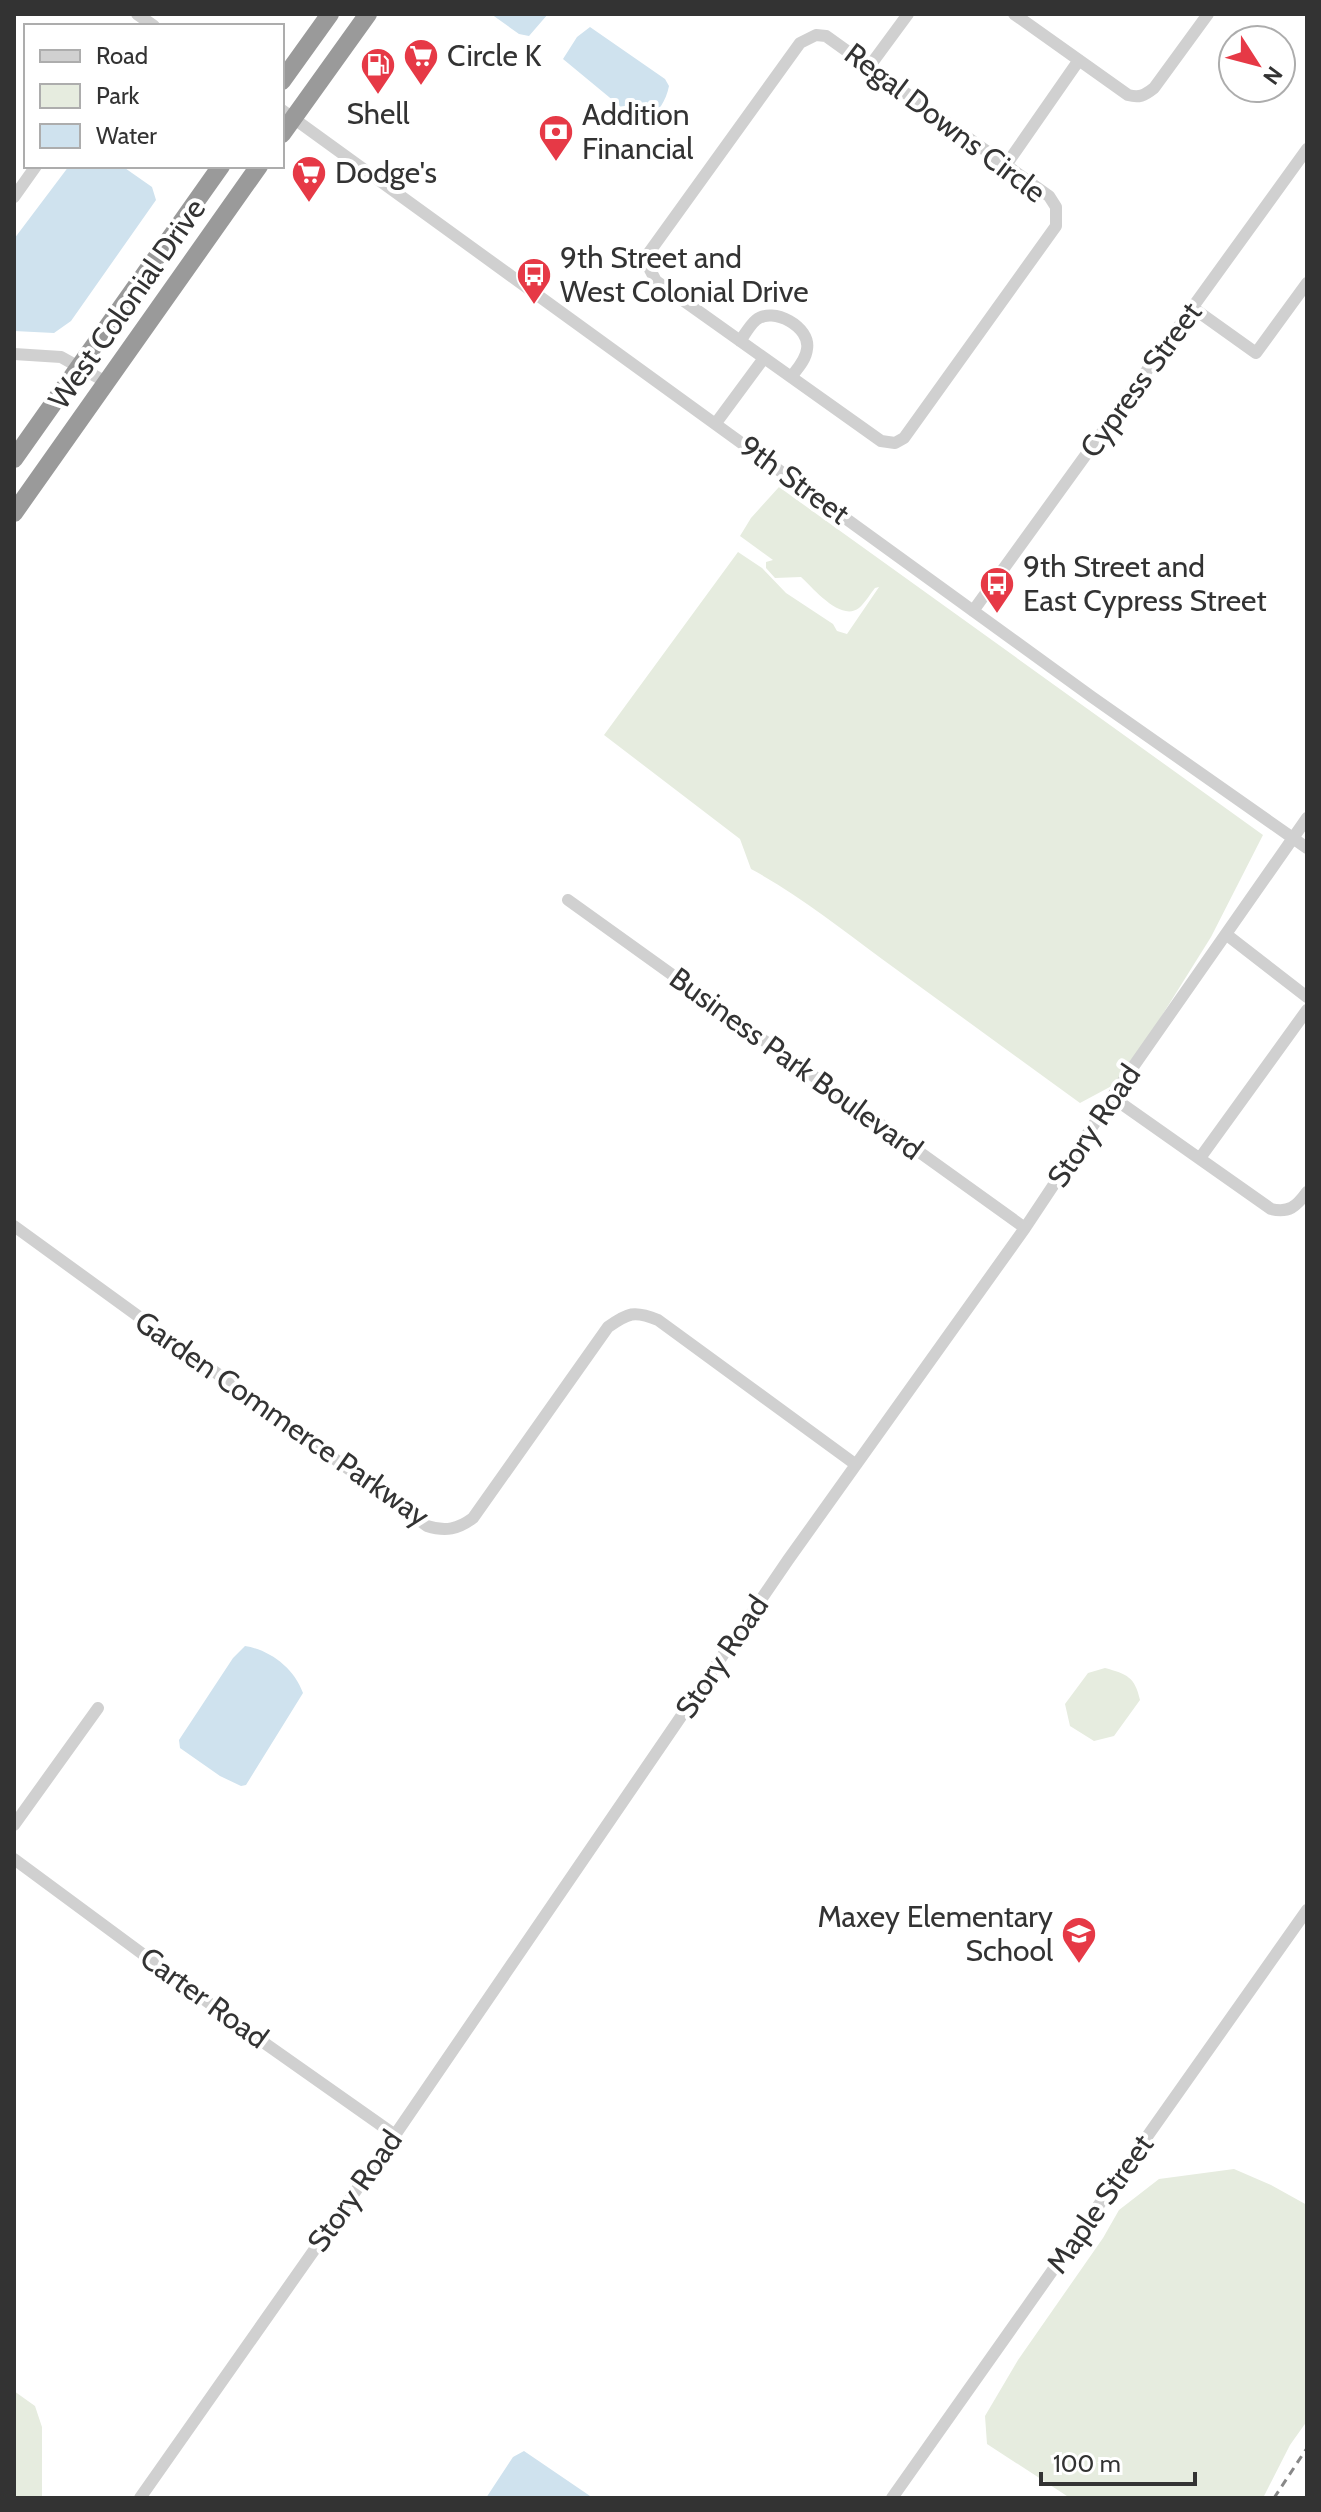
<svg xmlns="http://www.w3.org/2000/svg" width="1321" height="2512" viewBox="0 0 1321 2512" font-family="Cabin,sans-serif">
	<rect width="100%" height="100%" fill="#fff"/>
	<!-- green -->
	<path fill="#e6ecdf" d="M779 487 1263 835 1211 937 1121 1081 1080 1103C1014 1055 948 1007 882 959 839 927 799 895 751 869L740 839 604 735 738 552 762 568 786 593 833 624 837 631 847 634 879 587 875 588C870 594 865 603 859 608 841 622 814 589 801 577L775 578 766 568V562L773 560 740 536 751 518Z
		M1105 1668C1127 1674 1135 1677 1140 1700L1114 1736 1094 1741 1070 1726 1065 1704 1088 1673Z
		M1234 2169 1271 2185 1307 2205V2421L1290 2445 1263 2498H1070L987 2444 985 2416 1018 2360 1103 2238 1119 2210 1159 2179Z
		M14 2391 35 2406 42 2427V2498H14Z"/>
	<!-- water -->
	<path fill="#cfe2ee" d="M491 14H548L529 36 519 34Z
		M590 27 665 79 669 86C666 101 658 113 646 122L638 121 563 59 577 37Z
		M69 166H122L152 187 156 200 71 321 54 333 14 331V239Z
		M245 1646C270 1650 294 1668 303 1693L246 1785 241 1786 220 1776 180 1748 179 1740 233 1658Z
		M524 2451 593 2498H486L513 2457Z"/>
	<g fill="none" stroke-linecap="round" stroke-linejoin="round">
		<!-- minor -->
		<path stroke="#d0d0d0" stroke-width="12" d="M137 14 154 26
			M1014 14 1128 95C1139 98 1144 96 1154 88L1208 14
			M816 35 826 36 1049 196 1056 207V226L904 438 895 443 881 441 656 281 647 264 648 254 800 43Z
			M869 67 908 14
			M282 110 1092 697 1307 848
			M1006 165 1079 60
			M14 197 36 166
			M1193 308 1256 353 1307 283
			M740 341C745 334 750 325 756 320 773 306 811 327 807 349 806 360 797 369 791 377
			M14 354 61 357 106 382
			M716 423 764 358
			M973 611 1307 149
			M568 900 1025 1228
			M1227 935 1307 997
			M1112 1097 1271 1209C1289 1213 1296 1207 1307 1192
			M1200 1158 1307 1010
			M14 1226 427 1526C446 1532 458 1529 473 1518L608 1327C628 1313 634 1310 658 1320L855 1464
			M14 1825 98 1708
			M14 1859 236 2023 395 2135
			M140 2498 395 2135 788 1560 1025 1228 1112 1097 1307 818
			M892 2498 1307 1910"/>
		<!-- highway -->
		<path stroke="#9a9a9a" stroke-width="18" d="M282 81 330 14
			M282 134 368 14
			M14 459 221 166
			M14 513 259 166"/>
		<!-- rail -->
		<path stroke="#888" stroke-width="3" stroke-dasharray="8 6" stroke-linecap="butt" d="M1274 2498 1307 2448"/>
	</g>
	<!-- icons -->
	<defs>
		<symbol id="supermarket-pin" viewBox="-11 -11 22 30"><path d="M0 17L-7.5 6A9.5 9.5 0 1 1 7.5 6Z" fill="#e63946" stroke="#fff"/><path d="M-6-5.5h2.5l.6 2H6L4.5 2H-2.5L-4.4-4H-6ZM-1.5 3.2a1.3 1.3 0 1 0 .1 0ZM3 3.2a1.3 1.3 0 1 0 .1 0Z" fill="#fff"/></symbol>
		<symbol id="fuel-pin" viewBox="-11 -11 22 30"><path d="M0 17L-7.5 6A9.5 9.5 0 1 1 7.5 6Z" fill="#e63946" stroke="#fff"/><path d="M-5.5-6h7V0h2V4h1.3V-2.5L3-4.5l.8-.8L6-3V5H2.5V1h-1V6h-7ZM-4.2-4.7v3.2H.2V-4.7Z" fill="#fff"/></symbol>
		<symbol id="bank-pin" viewBox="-11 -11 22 30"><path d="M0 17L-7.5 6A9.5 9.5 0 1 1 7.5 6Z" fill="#e63946" stroke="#fff"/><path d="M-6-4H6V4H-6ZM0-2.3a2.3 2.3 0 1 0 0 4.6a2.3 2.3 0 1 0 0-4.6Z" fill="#fff"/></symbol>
		<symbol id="bus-pin" viewBox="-11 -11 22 30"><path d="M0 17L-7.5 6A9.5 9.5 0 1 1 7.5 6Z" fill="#e63946" stroke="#fff"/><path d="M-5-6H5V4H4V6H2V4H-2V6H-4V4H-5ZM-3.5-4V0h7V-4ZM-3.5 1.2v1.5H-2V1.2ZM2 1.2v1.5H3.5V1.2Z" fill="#fff"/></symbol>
		<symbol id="school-pin" viewBox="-11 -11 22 30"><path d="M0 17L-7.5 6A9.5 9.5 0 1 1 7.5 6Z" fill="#e63946" stroke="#fff"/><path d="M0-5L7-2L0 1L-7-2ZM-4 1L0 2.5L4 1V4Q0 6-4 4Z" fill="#fff"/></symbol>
	</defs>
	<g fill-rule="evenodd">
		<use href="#supermarket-pin" x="401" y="36" width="40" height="54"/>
		<use href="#fuel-pin" x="358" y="45" width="40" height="54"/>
		<use href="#bank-pin" x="536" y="112" width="40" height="54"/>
		<use href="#supermarket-pin" x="289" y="153" width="40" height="54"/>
		<use href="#bus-pin" x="514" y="255" width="40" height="54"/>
		<use href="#bus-pin" x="977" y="564" width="40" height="54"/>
		<use href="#school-pin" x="1059" y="1914" width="40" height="54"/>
	</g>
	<g text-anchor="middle" stroke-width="8" stroke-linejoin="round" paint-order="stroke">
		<!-- poi labels -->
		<g font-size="30" fill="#333" stroke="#fff" text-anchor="start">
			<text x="447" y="66">Circle K</text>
			<text x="378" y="124" text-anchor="middle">Shell</text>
			<text x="582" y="125">Addition<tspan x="582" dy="34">Financial</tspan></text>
			<text x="335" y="183">Dodge's</text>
			<text x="560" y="268">9th Street and<tspan x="560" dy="34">West Colonial Drive</tspan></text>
			<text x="1023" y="577">9th Street and<tspan x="1023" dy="34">East Cypress Street</tspan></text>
			<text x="1053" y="1927" text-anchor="end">Maxey Elementary<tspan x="1053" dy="34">School</tspan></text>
		</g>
		<!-- street labels -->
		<g font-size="30" fill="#333" stroke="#fff">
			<text transform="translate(945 123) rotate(37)" y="10">Regal Downs Circle</text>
			<text transform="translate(127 304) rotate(-55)" y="10">West Colonial Drive</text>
			<text transform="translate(1141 380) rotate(-54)" y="10">Cypress Street</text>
			<text transform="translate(794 480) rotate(36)" y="10">9th Street</text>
			<text transform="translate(796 1064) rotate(36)" y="10">Business Park Boulevard</text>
			<text transform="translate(1094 1126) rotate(-56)" y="10">Story Road</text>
			<text transform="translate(282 1419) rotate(35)" y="10">Garden Commerce Parkway</text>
			<text transform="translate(722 1657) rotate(-56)" y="10">Story Road</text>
			<text transform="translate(204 1998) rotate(36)" y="10">Carter Road</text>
			<text transform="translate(355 2191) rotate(-55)" y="10">Story Road</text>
			<text transform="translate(1100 2204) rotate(-55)" y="10">Maple Street</text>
		</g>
	</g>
	<!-- border -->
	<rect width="1321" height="2512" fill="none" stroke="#333333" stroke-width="32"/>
	<!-- legend -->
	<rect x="24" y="24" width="260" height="144" fill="#ffffff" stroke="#adadad" stroke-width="2"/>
	<rect x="40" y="50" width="40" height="12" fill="#d0d0d0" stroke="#adadad" stroke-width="2"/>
	<text x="96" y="64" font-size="24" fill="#333333">Road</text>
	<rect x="40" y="84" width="40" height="24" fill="#e6ecdf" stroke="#adadad" stroke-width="2"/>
	<text x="96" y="104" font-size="24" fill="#333333">Park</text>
	<rect x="40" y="124" width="40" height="24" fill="#cfe2ee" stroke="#adadad" stroke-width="2"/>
	<text x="96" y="144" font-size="24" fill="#333333">Water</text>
	<!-- north arrow -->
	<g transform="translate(1257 64) rotate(126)"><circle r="38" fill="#ffffff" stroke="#adadad" stroke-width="2"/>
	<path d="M0-6L14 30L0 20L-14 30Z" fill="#e63946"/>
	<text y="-12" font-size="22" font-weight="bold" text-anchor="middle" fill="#333333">N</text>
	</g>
	<!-- scale -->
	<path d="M1041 2472v12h154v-12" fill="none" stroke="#333333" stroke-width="4"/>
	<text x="1053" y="2472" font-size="24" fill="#333333" stroke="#ffffff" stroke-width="6" paint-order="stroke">100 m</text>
</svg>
